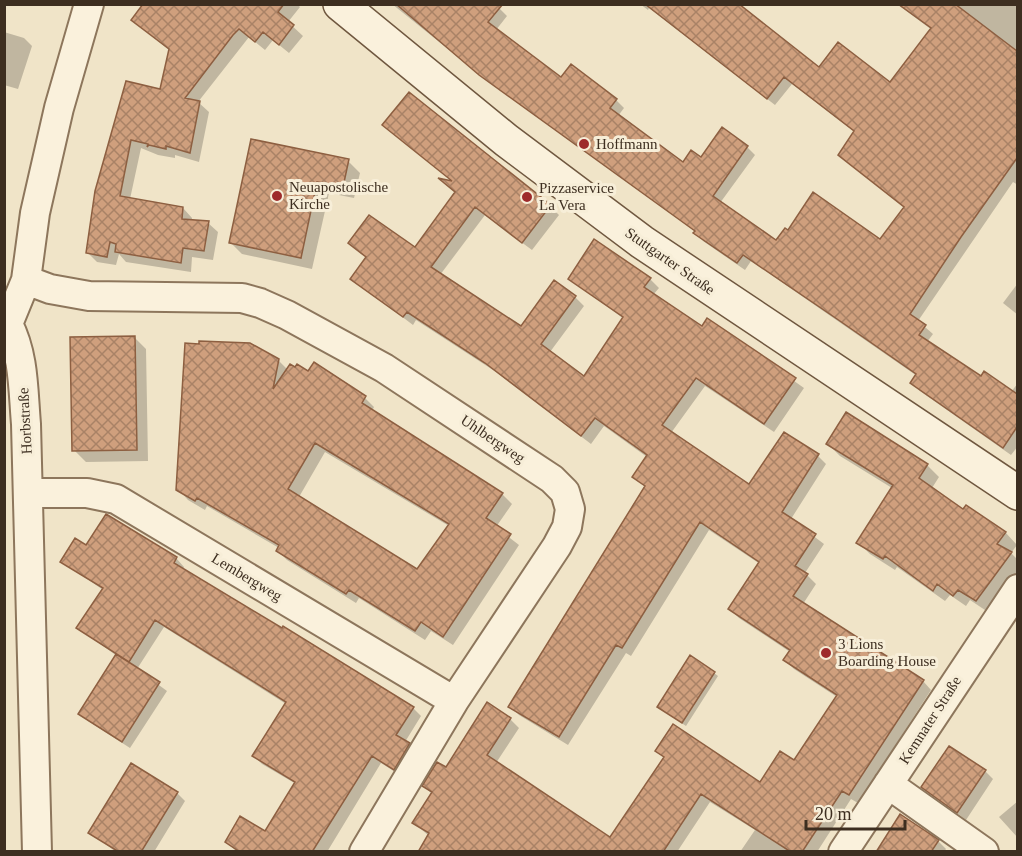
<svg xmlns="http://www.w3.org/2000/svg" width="1022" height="856" viewBox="0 0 1022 856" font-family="Georgia,serif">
	<defs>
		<pattern id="building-cross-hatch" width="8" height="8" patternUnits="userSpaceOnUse" patternTransform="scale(1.5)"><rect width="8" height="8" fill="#cf9f7d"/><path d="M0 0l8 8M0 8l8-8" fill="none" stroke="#a98266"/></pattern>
	</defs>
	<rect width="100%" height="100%" fill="#f0e4c8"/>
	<!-- shadow -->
	<path fill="#0003" fill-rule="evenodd" d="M145 4H297L300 7 288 22 303 36 289 53 273 40 265 50 249 37 198 102 209 112 199 162 175 155V158L158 155 141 148 130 199 183 208 192 218V221L208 223 218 232 213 260 192 257 191 272 126 262 119 254 116 265 97 262 87 252 97 191 161 91 170 51 133 20Z
		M392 4H495L507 16 496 30 561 79 616 100 624 108 618 116 684 164 747 147 755 155 720 203 777 242 880 241 905 207 855 132 792 84 775 105 649 8 648 10 640 4H720L819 69 891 84 932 30 897 4H1018V185L1013 182 918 321 933 334 927 342 981 378 1011 392 1018 383V446L1011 455 920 391 912 383 917 376 751 261 745 270 703 241 696 232 489 82Z
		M4 32 24 38 32 46 18 89 4 85Z
		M384 125 550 206 559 215 532 250 485 215 440 275 521 328 575 297 584 306 550 352 585 378 624 319 570 279H650L659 288 653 295 702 328 708 320 804 388 774 432 705 386 671 433 750 486 818 456 826 464 791 519 824 544 805 573 816 584 803 604 923 681 931 690 858 803 851 799 817 852H740L755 830 710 802 677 852H419L429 836 414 823 432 794 424 786 510 719 519 728 496 763 611 839 665 758 657 751 761 784 795 762 837 697 794 669 785 660 790 652 739 618 730 609 760 564 709 530 631 656 626 653 568 745 519 715 510 706 646 487 634 477 647 457 604 426 591 444 496 372 416 320 413 325 352 279 415 249 456 193 443 181 455 183Z
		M252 140 348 161 360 173 354 198 329 193 312 269 242 254 231 243Z
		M1018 283V315L1003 303Z
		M134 337 146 349 148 461 86 462 74 450Z
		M278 360 288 370 309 373 365 398 374 407 372 411 502 494 512 504 496 527 519 545 453 645 431 631 425 640 359 598 356 603 287 560 277 550 279 548 207 506 205 510 188 500 178 489ZM325 452 449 526 418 571 299 497Z
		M828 444 927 465 939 477 932 488 963 511 966 507 1006 533 1017 545 1011 553 1018 560V571L988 612 970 600 966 606 950 595 945 601 897 567 895 570 870 554 858 542 892 488 840 456Z
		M87 547 176 558 184 567 183 570 413 708 421 716 405 742 417 753 403 777 381 763 327 852 235 850 226 842 266 833 296 784 262 764 254 756 286 704 164 627 137 669 167 691 130 748 88 721 80 714 117 656 78 628 103 590 62 561Z
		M714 673 718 676 686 726 662 710Z
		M985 771 993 779 966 820 923 787Z
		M177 793 185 801 154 852H116L90 832Z
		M1018 801V838L999 817Z
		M938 841 946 849 944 852H880Z"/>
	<!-- building -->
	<path fill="url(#building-cross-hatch)" stroke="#8d5f41" stroke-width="1.5" fill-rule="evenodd" d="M143 4H284L278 12 294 25 279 45 263 32 255 42 239 29 233 35 185 98 200 101 190 153 166 146V149L149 145 147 147 148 144 131 140 120 196 183 207 182 219 209 221 204 251 183 248 181 263 115 252 116 244 110 242 107 257 86 253 95 191 126 81 160 89 169 49 131 20Z
		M396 4H503L488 22 561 77 571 64 617 99 610 108 683 162 691 150 701 157 722 127 748 146 713 196 776 240 785 228 788 230 813 192 880 239 904 207 838 155 854 131 784 77 767 99 645 4H739L819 67 838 42 890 82 931 28 898 4H955L1017 51V158L961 237 910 314 926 325 919 335 981 376 984 371 1017 394V427L1003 448 910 383 916 374 837 319 743 255 737 263 693 233 695 231 479 75Z
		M409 92 551 205 522 243 475 207 431 267 521 326 554 280 576 296 541 344 584 376 623 317 568 279 594 239 651 278 644 287 702 326 707 318 796 378 764 424 696 378 662 425 749 484 784 432 819 454 782 512 816 534 795 566 808 574 793 596 924 680 849 795 842 791 802 852H791L701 794 663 852H418L429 833 412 823 432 792 422 786 437 762 446 767 487 702 511 718 487 755 610 837 664 757 655 751 673 724 760 782 780 751 794 760 837 695 783 660 790 650 728 609 759 562 700 522 622 648 616 645 559 737 508 707 645 486 632 477 647 455 595 418 581 436 485 363 407 312 403 317 350 279 366 257 348 243 369 215 415 247 455 192 438 178 452 181 382 125Z
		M251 139 349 159 343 187 317 182 301 258 229 243Z
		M135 336 137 450 72 451 70 337Z
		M199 341 250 343 279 359 273 389 290 364 295 367 297 364 308 371 314 362 366 396 362 403 503 493 486 518 511 534 443 637 421 622 415 631 349 590 346 594 276 551 279 545 197 498 195 501 176 490 185 343 199 344ZM315 443 449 524 417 569 288 489Z
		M846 412 928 464 919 478 963 509 966 505 1006 532 997 544 1012 552 976 601 958 590 953 596 937 584 933 591 885 556 883 559 856 543 893 485 826 444Z
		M106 514 177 557 174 563 282 628 283 626 414 707 396 735 410 743 394 770 372 756 312 852H240L225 842 240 816 265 831 295 782 252 756 286 702 155 620 129 662 76 628 103 588 60 562 75 538 86 545Z
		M116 654 160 682 122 742 78 714Z
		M690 655 715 672 682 723 657 707Z
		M949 746 986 770 957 813 921 787Z
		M131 763 178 792 141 852H119L88 833Z
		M900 814 939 840 931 852H876Z"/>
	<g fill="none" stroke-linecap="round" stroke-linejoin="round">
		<defs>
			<path id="street" d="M26 280 50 289 89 296 242 298 260 303 287 315 384 368 552 479 565 492 570 509 567 527 557 546 454 701 364 852
				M28 493H87L116 499 454 701
				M888 784 984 852
				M37 852 26 424C23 389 24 355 8 324L26 280 35 213 59 108 89 4
				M843 852 1018 589"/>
			<path id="secondary" d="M340 4 506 140 642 242 1018 493"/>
		</defs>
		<!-- street casing -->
		<use href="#street" stroke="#8d765c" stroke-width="32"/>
		<!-- secondary casing -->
		<use href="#secondary" stroke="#6f573f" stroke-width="36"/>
		<!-- street -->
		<use href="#street" stroke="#faf1dc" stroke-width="28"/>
		<!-- secondary -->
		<use href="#secondary" stroke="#faf1dc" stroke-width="33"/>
	</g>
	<!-- markers -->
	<g fill="#9e2a2b" stroke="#f7eed8" stroke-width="2">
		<circle cx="584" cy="144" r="6"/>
		<circle cx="277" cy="196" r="6"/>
		<circle cx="527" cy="197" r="6"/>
		<circle cx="826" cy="653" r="6"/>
	</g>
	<g text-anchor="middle" stroke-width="6" stroke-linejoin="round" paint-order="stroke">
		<!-- poi labels -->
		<g font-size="15" fill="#3d2e20" stroke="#f7eed8" text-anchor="start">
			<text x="596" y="149">Hoffmann</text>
			<text x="289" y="192">Neuapostolische<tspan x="289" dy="17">Kirche</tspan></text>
			<text x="539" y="193">Pizzaservice<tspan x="539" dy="17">La Vera</tspan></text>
			<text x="838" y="649">3 Lions<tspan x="838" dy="17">Boarding House</tspan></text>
		</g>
		<!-- street labels -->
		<g font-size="15" fill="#3d2e20" stroke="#f7eed8">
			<text transform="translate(670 261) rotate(35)" y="5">Stuttgarter Straße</text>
			<text transform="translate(25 421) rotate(-93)" y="5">Horbstraße</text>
			<text transform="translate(493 439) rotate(34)" y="5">Uhlbergweg</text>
			<text transform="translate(247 577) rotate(31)" y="5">Lembergweg</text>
			<text transform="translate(930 720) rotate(-57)" y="5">Kemnater Straße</text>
		</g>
	</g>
	<!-- border -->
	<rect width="1022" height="856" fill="none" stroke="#3d2e20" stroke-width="12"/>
	<!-- scale -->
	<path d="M806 820v9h99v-9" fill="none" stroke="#3d2e20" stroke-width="3"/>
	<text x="815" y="820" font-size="18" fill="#3d2e20" stroke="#f7eed8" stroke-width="4.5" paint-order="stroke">20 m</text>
</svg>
